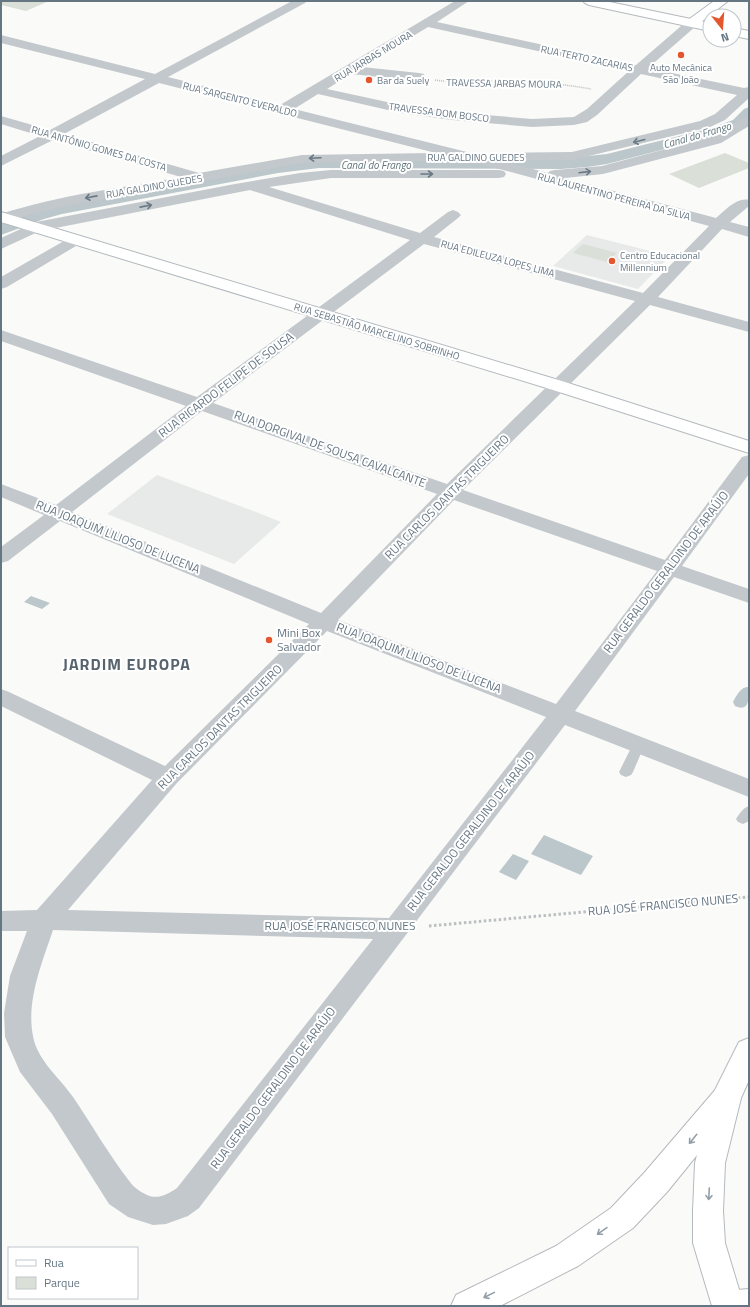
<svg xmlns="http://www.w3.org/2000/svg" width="750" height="1307" viewBox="0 0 750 1307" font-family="'Titillium Web',sans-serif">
	<rect width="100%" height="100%" fill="#fafaf8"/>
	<!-- built -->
	<path fill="#e8e9e9" d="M587 235 670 256 638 289 553 266Z
		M157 475 256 512 281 522 234 564 107 514Z"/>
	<!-- green -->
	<path fill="#dadfd7" d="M1 1H49L26 11 1 5Z
		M725 153 749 163V168L699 188 669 174Z
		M583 244 617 253 607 262 573 253Z"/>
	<!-- water -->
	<path fill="#bbc7cb" d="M31 596 50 603 42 609 24 602Z
		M749 687C749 697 750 713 735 706L733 702C737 695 740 687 749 687Z
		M544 835 593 856 581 875 531 854Z
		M513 854 529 861 516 880 499 872Z"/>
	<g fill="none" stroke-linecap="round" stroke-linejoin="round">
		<!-- canal -->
		<path fill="#bbc7cb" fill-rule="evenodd" d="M749 107V121L743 126 723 134 607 164 587 167 561 169 319 168 278 173 62 214 44 219 1 235V224L32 211 54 205 278 163 319 158 561 159 607 154 711 128 733 120 744 109Z"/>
		<defs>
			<path id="secondary" d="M714 1H728L696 26H688L686 23 688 20Z
				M1 212 565 382 749 441V453L553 390 1 222Z
				M749 1038V1080L741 1098 725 1163 723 1211 725 1243 744 1306H712L693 1243V1211L695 1163 711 1098 739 1042Z"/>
			<path id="primary" d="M583 1H605L710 23V31L589 5 585 3Z
				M734 28 749 31V39L734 36Z"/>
			<path id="highway" d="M726 1085 736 1089 741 1098 736 1107 667 1192 633 1228 578 1266 500 1306H451L456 1295 556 1246 611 1208 645 1172 716 1089Z
				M749 1289V1306H721L726 1295 737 1290Z"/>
		</defs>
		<!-- secondary casing -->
		<use href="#secondary" stroke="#b3babf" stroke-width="2"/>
		<!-- primary casing -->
		<use href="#primary" stroke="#b5babe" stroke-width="2"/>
		<!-- highway casing -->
		<use href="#highway" stroke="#b4b9bd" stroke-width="2"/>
		<!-- path-far1 -->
		<path stroke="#bbbfc2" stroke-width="1.5" stroke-dasharray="1 1" stroke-linecap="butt" d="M435 80C454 83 471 81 490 81 524 81 558 83 591 89"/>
		<!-- path -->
		<path stroke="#bbbfc2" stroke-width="3" stroke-dasharray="2.5 2.5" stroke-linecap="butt" d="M429 926 749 897"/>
		<!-- lane -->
		<path fill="#c3c8cc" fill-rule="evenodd" d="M639 740 644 741 645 744 633 772 631 775 626 777 621 775 619 772 633 744 634 741Z
			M749 806V821L743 824 738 822 736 819C740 813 743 808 749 806Z"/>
		<!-- street -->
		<path fill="#c3c8cc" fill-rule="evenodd" d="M292 1H307L305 3 168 77 280 105 455 1H469L437 22 636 65 688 20H696L698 23 696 26 648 68 744 88 749 87V98L725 120 710 127 572 160 502 161 548 173 550 171 555 170 602 166 711 137C722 131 738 119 749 116V126L721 143 603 174 565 178 716 218C725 211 736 197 749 200V206L730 222 749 227V237L722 229 658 297 749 322V332L650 305 463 490 665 560 742 457 749 455V474L682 566 749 589V603L674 577 575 711 749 779V797L565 725 199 1208 188 1216 166 1224 153 1225 128 1217 109 1204 52 1114 20 1072 5 1037 4 1013 10 976 27 931H1V911L37 910 152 780 1 706V689L9 692 165 766 309 624 60 521 8 561 1 563V547L44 515 1 497V484L56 505 186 406 1 341V330L197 397 410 240 250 190 40 231 1 249V238L36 222 235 184 300 173 331 170H499L504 171 506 174 504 177 499 178H331L269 187 420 233 448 212 453 210 458 212 461 215 458 218 434 237 643 293 709 226 511 172 159 83 64 134 199 173 302 155 433 153 438 154 440 157 438 160 433 161 302 163 56 208 29 215 1 224V214C59 195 121 188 181 177L53 140 1 166V156L40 136 1 124V116L50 130 145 79 1 43V35L155 74ZM428 27 629 71 587 109 574 117 532 119 452 112 401 105 327 89 351 74 419 81 424 80 425 77 424 74 419 73 362 67ZM641 74 737 95 715 114 700 121 572 152 497 153 492 154 490 157 491 158 294 109 318 94 401 113 452 120 532 127 574 125 587 122 597 115ZM424 244 635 301 447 484 213 403ZM202 411 437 494 321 613 72 512ZM454 500 657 571 556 704 338 620ZM327 631 546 717 389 918 68 910 176 784ZM53 930 373 939 177 1188C168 1194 158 1200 147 1195 141 1192 133 1187 130 1182 109 1155 92 1125 73 1097 60 1078 37 1060 33 1036 26 1001 42 963 53 930Z
			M76 235 81 237 84 240 81 243 7 287 1 289V277L71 237Z"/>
		<!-- secondary -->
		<use href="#secondary" fill="#fff" fill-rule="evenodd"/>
		<!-- primary -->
		<use href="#primary" fill="#fff" fill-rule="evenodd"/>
		<!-- highway -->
		<use href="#highway" fill="#fff" fill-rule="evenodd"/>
	</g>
	<!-- one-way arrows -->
	<defs><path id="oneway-shaft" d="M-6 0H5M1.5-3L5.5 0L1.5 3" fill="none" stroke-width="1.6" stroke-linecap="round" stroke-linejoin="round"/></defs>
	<g stroke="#6a7a87">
		<use href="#oneway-shaft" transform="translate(639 141) rotate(166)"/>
		<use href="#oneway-shaft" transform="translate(315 158) rotate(177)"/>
		<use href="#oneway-shaft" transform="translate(585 172) rotate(-7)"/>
		<use href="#oneway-shaft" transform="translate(427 174)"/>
		<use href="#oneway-shaft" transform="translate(91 197) rotate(169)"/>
		<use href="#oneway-shaft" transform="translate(146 206) rotate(-11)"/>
	</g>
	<g stroke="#939fa8">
		<use href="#oneway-shaft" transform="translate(693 1139) rotate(129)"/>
		<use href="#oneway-shaft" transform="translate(709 1194) rotate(93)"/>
		<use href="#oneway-shaft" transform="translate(602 1231) rotate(145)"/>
		<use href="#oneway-shaft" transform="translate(489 1295) rotate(154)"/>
	</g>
	<!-- markers -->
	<g fill="#e4572e" stroke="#fff" stroke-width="1.5">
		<circle cx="681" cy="55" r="4"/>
		<circle cx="369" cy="80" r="4"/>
		<circle cx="612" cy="261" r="4"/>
		<circle cx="269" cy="640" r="4"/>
	</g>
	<g text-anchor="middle" stroke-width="4" stroke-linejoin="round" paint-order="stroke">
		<!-- far-street labels -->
		<g font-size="10" fill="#657683" stroke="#fff">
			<text transform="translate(373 56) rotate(-31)" y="4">RUA JARBAS MOURA</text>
			<text transform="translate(587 58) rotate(12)" y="4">RUA TERTO ZACARIAS</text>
			<text transform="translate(504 83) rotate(1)" y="4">TRAVESSA JARBAS MOURA</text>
			<text transform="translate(240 99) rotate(14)" y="4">RUA SARGENTO EVERALDO</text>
			<text transform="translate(439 112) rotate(7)" y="4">TRAVESSA DOM BOSCO</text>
			<text transform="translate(99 148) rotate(16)" y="4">RUA ANTÓNIO GOMES DA COSTA</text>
			<text x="476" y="161">RUA GALDINO GUEDES</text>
			<text transform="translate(154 186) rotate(-10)" y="4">RUA GALDINO GUEDES</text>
			<text transform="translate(614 196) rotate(15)" y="4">RUA LAURENTINO PEREIRA DA SILVA</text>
			<text transform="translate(498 258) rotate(15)" y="4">RUA EDILEUZA LOPES LIMA</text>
			<text transform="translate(377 331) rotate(17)" y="4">RUA SEBASTIÃO MARCELINO SOBRINHO</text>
		</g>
		<!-- far-poi labels -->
		<g font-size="10" fill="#657683" stroke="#fff" text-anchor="start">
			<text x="681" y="71" text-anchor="middle">Auto Mecânica<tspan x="681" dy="12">São João</tspan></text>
			<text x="377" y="84">Bar da Suely</text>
			<text x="620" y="259">Centro Educacional<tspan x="620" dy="12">Millennium</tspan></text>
		</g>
		<!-- far-water labels -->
		<g font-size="11" font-style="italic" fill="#60757c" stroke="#fff">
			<text transform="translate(697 135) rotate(-16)" y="4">Canal do Frango</text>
			<text x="376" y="169">Canal do Frango</text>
		</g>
		<!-- street labels -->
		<g font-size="12" fill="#657683" stroke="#fff">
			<text transform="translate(226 385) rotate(-37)" y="4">RUA RICARDO FELIPE DE SOUSA</text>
			<text transform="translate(330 449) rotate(20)" y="4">RUA DORGIVAL DE SOUSA CAVALCANTE</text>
			<text transform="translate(447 497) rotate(-45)" y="4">RUA CARLOS DANTAS TRIGUEIRO</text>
			<text transform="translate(118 537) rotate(22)" y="4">RUA JOAQUIM LILIOSO DE LUCENA</text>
			<text transform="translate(666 572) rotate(-53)" y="4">RUA GERALDO GERALDINO DE ARAÚJO</text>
			<text transform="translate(419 658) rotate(21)" y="4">RUA JOAQUIM LILIOSO DE LUCENA</text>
			<text transform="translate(220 727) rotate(-45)" y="4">RUA CARLOS DANTAS TRIGUEIRO</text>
			<text transform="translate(471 831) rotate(-52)" y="4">RUA GERALDO GERALDINO DE ARAÚJO</text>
			<text transform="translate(663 905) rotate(-5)" y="4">RUA JOSÉ FRANCISCO NUNES</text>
			<text x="340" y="930">RUA JOSÉ FRANCISCO NUNES</text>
			<text transform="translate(273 1088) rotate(-53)" y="4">RUA GERALDO GERALDINO DE ARAÚJO</text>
		</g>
		<!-- poi labels -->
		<g font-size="12" fill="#657683" stroke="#fff" text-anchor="start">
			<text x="277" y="637">Mini Box<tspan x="277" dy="14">Salvador</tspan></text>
		</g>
		<!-- district labels -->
		<g font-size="16" font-weight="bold" letter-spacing="1" fill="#57646e" stroke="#fff">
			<text x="127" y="670">JARDIM EUROPA</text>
		</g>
	</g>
	<!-- border -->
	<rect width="750" height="1307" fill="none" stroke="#657683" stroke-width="4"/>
	<!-- legend -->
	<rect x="8" y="1247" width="130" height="52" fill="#ffffff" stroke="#c1c8cd"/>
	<rect x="16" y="1260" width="20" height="6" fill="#ffffff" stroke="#c1c8cd"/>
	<text x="44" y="1267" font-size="12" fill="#657683">Rua</text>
	<rect x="16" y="1277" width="20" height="12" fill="#dadfd7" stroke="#c1c8cd"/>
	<text x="44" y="1287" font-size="12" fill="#657683">Parque</text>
	<!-- north arrow -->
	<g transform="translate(722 28) rotate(163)"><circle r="19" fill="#ffffff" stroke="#c1c8cd"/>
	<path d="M0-3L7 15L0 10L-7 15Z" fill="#e4572e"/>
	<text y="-6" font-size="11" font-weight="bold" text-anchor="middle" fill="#657683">N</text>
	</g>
</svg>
